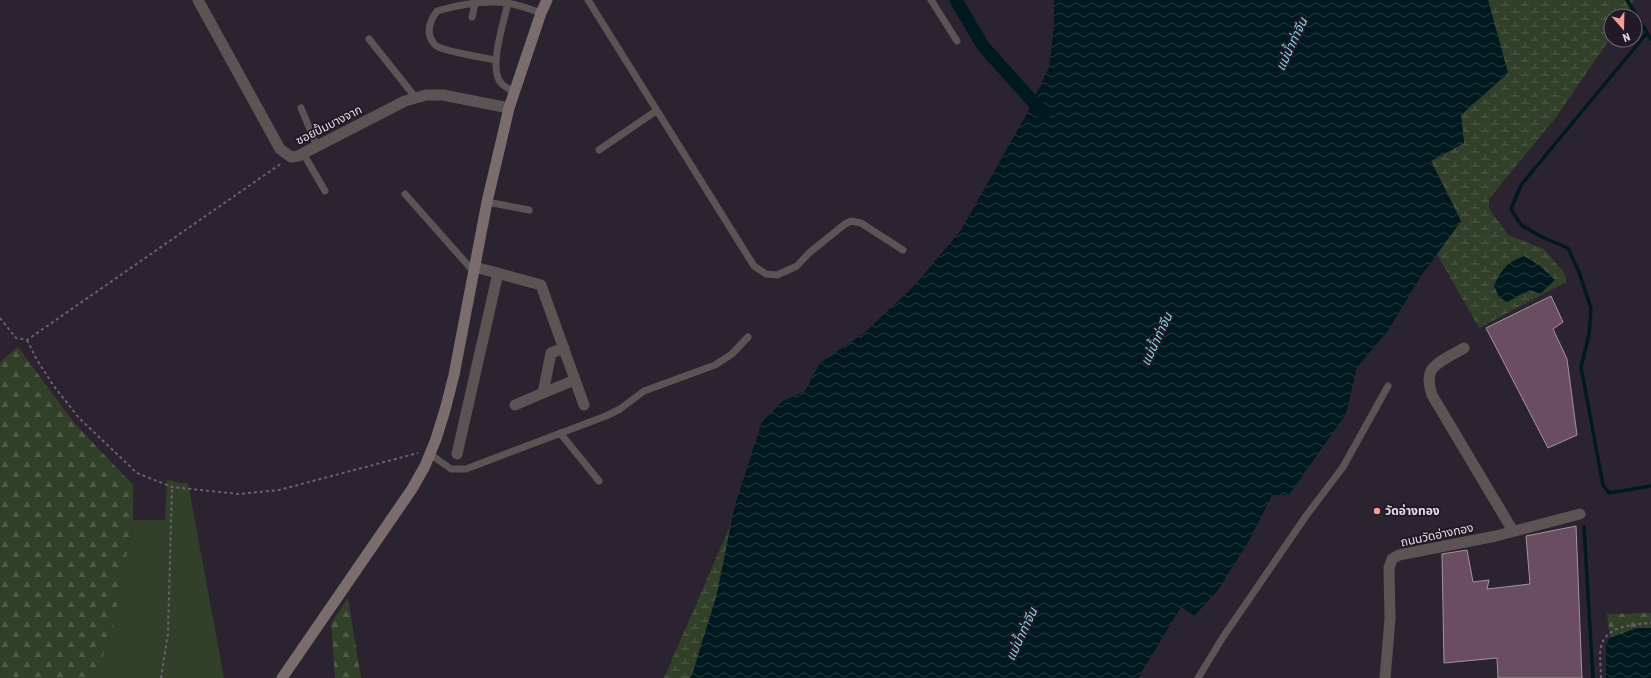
<svg xmlns="http://www.w3.org/2000/svg" width="1651" height="678" viewBox="0 0 1651 678" font-family="'Roboto Condensed','Noto Sans Thai',sans-serif">
	<defs>
		<pattern id="forest-firs" width="22" height="20" patternUnits="userSpaceOnUse"><rect width="22" height="20" fill="#32402a"/><path d="M5 1l3.5 6h-7zM16 11l3.5 6h-7z" fill="#505b49"/></pattern>
		<pattern id="wetland-marsh" width="20" height="14" patternUnits="userSpaceOnUse"><rect width="20" height="14" fill="#32402a"/><path d="M1 5h8M5 5V1M11 12h8M15 12V8" fill="none" stroke="#505b49"/></pattern>
		<pattern id="water-waves" width="16" height="10" patternUnits="userSpaceOnUse"><rect width="16" height="10" fill="#00191f"/><path d="M0 5q4-4 8 0t8 0" fill="none" stroke="#253a40"/></pattern>
	</defs>
	<rect width="100%" height="100%" fill="#2c2331"/>
	<!-- green -->
	<path fill="#32402a" d="M167 479 179 483H188L224 678H95L113 628 133 520H165Z"/>
	<!-- forest -->
	<path fill="url(#forest-firs)" d="M18 347 75 424 133 485V520L113 628 95 678H0V362Z
		M348 598 361 678H335L331 623Z
		M1651 613V628H1637L1610 638 1607 614Z"/>
	<!-- wetland -->
	<path fill="url(#wetland-marsh)" d="M1488 0H1634L1626 16H1611V37L1557 116 1489 199V208L1508 235 1544 249 1565 274 1566 282 1479 328 1437 254 1461 221 1431 161 1464 143 1461 115 1508 73Z
		M731 524 717 594 692 675 690 678H664Z"/>
	<!-- water -->
	<path fill="url(#water-waves)" d="M1054 0H1488L1508 73 1461 115 1464 143 1431 161 1461 221 1421 276 1387 332 1357 367 1346 414 1289 495H1272L1250 539 1218 590 1194 616 1181 607 1138 678H690L692 675 717 594 735 505 762 422 783 401 805 391 820 363 864 333 914 286 961 230 1026 115 1049 67 1054 27Z
		M1524 256 1539 265 1555 280 1540 294 1530 290 1507 302 1499 297 1494 286C1501 270 1507 262 1524 256Z
		M1637 628H1651V678H1606V645L1610 638Z"/>
	<g fill="none" stroke-linecap="round" stroke-linejoin="round">
		<!-- stream -->
		<path stroke="#00191f" stroke-width="3.5" d="M1627 0 1651 39
			M1647 33 1521 185 1511 209 1521 225 1542 237 1568 248 1579 272 1591 308 1589 335 1581 367 1603 485 1609 493 1651 486
			M1584 527 1593 678"/>
		<!-- canal -->
		<path stroke="#00191f" stroke-width="13" d="M956 0 983 46 1044 114"/>
	</g>
	<!-- building -->
	<path fill="#6b4d61" stroke="#a5929e" d="M1551 296 1563 322 1553 329 1567 359 1577 435 1548 448 1486 328Z
		M1576 526 1582 678H1498L1497 658 1444 663 1442 554 1467 550 1473 582 1489 580 1487 589 1530 584 1526 536Z"/>
	<g fill="none" stroke-linecap="round" stroke-linejoin="round">
		<!-- path -->
		<path stroke="#69616d" stroke-width="2" stroke-dasharray="3 3" stroke-linecap="butt" d="M0 318 16 338 27 340 282 163
			M27 340 37 360 53 385 79 418 137 473 172 487 239 494 279 490 418 453
			M161 678 168 633 172 487
			M1601 678C1601 668 1599 656 1601 647 1605 626 1634 624 1651 623"/>
		<!-- service -->
		<path stroke="#5d5354" stroke-width="7" d="M588 0 754 266 766 274 777 275 797 266 809 253 845 224 851 221 861 223 903 250
			M931 0 957 41
			M508 3C504 21 488 69 501 83 504 87 510 89 514 92
			M472 17 475 4
			M369 39 416 98
			M496 60C485 58 441 51 435 45 425 34 429 22 437 11 458 5 485 0 508 3 519 5 530 9 541 13
			M301 108 317 146
			M599 150 656 111
			M303 153 325 191
			M405 194 474 272
			M487 202 529 210
			M560 433 599 481
			M430 454 451 469H466L606 416 620 409 644 391 715 365 732 354 748 337
			M1198 678 1223 637 1306 516 1343 467 1388 386"/>
		<!-- minor -->
		<path stroke="#5d5354" stroke-width="11" d="M198 0 280 149 291 157 298 156 405 101 426 95H443L509 108
			M475 267 541 285 584 405
			M1464 348C1456 353 1435 362 1431 371 1427 378 1430 388 1432 395L1513 531
			M543 393 575 380
			M515 405 543 393 551 353 564 348
			M457 454 498 273
			M1385 678 1390 619 1389 568 1392 559 1399 555 1496 536 1580 514"/>
		<!-- secondary -->
		<path stroke="#7b6c6d" stroke-width="11" d="M282 678 412 489 425 466 436 439 445 410 454 375 487 202 509 108 541 13 547 0"/>
	</g>
	<!-- markers -->
	<circle fill="#f59c95" stroke="#221927" stroke-width="1.5" cx="1377" cy="511" r="4"/>
	<g text-anchor="middle" stroke-width="4" stroke-linejoin="round" paint-order="stroke">
		<!-- street labels -->
		<g font-size="12" fill="#e4dde7" stroke="#221927">
			<text transform="translate(329 125) rotate(-27)" y="4">ซอยปั้มบางจาก</text>
			<text transform="translate(1437 535) rotate(-12)" y="4">ถนนวัดอ่างทอง</text>
		</g>
		<!-- poi labels -->
		<g font-size="12" font-weight="bold" fill="#e4dde7" stroke="#221927" text-anchor="start">
			<text x="1385" y="515">วัดอ่างทอง</text>
		</g>
		<!-- water labels -->
		<g font-size="13" font-style="italic" fill="#85d2e2" stroke="#221927">
			<text transform="translate(1291 44) rotate(-65)" y="5">แม่น้ำท่าจีน</text>
			<text transform="translate(1156 339) rotate(-65)" y="5">แม่น้ำท่าจีน</text>
			<text transform="translate(1021 634) rotate(-65)" y="5">แม่น้ำท่าจีน</text>
		</g>
	</g>
	<!-- north arrow -->
	<g transform="translate(1623 28) rotate(160)"><circle r="19" fill="#221927" stroke="#706774"/>
	<path d="M0-3L7 15L0 10L-7 15Z" fill="#f59c95"/>
	<text y="-6" font-size="11" font-weight="bold" text-anchor="middle" fill="#e4dde7">N</text>
	</g>
</svg>
